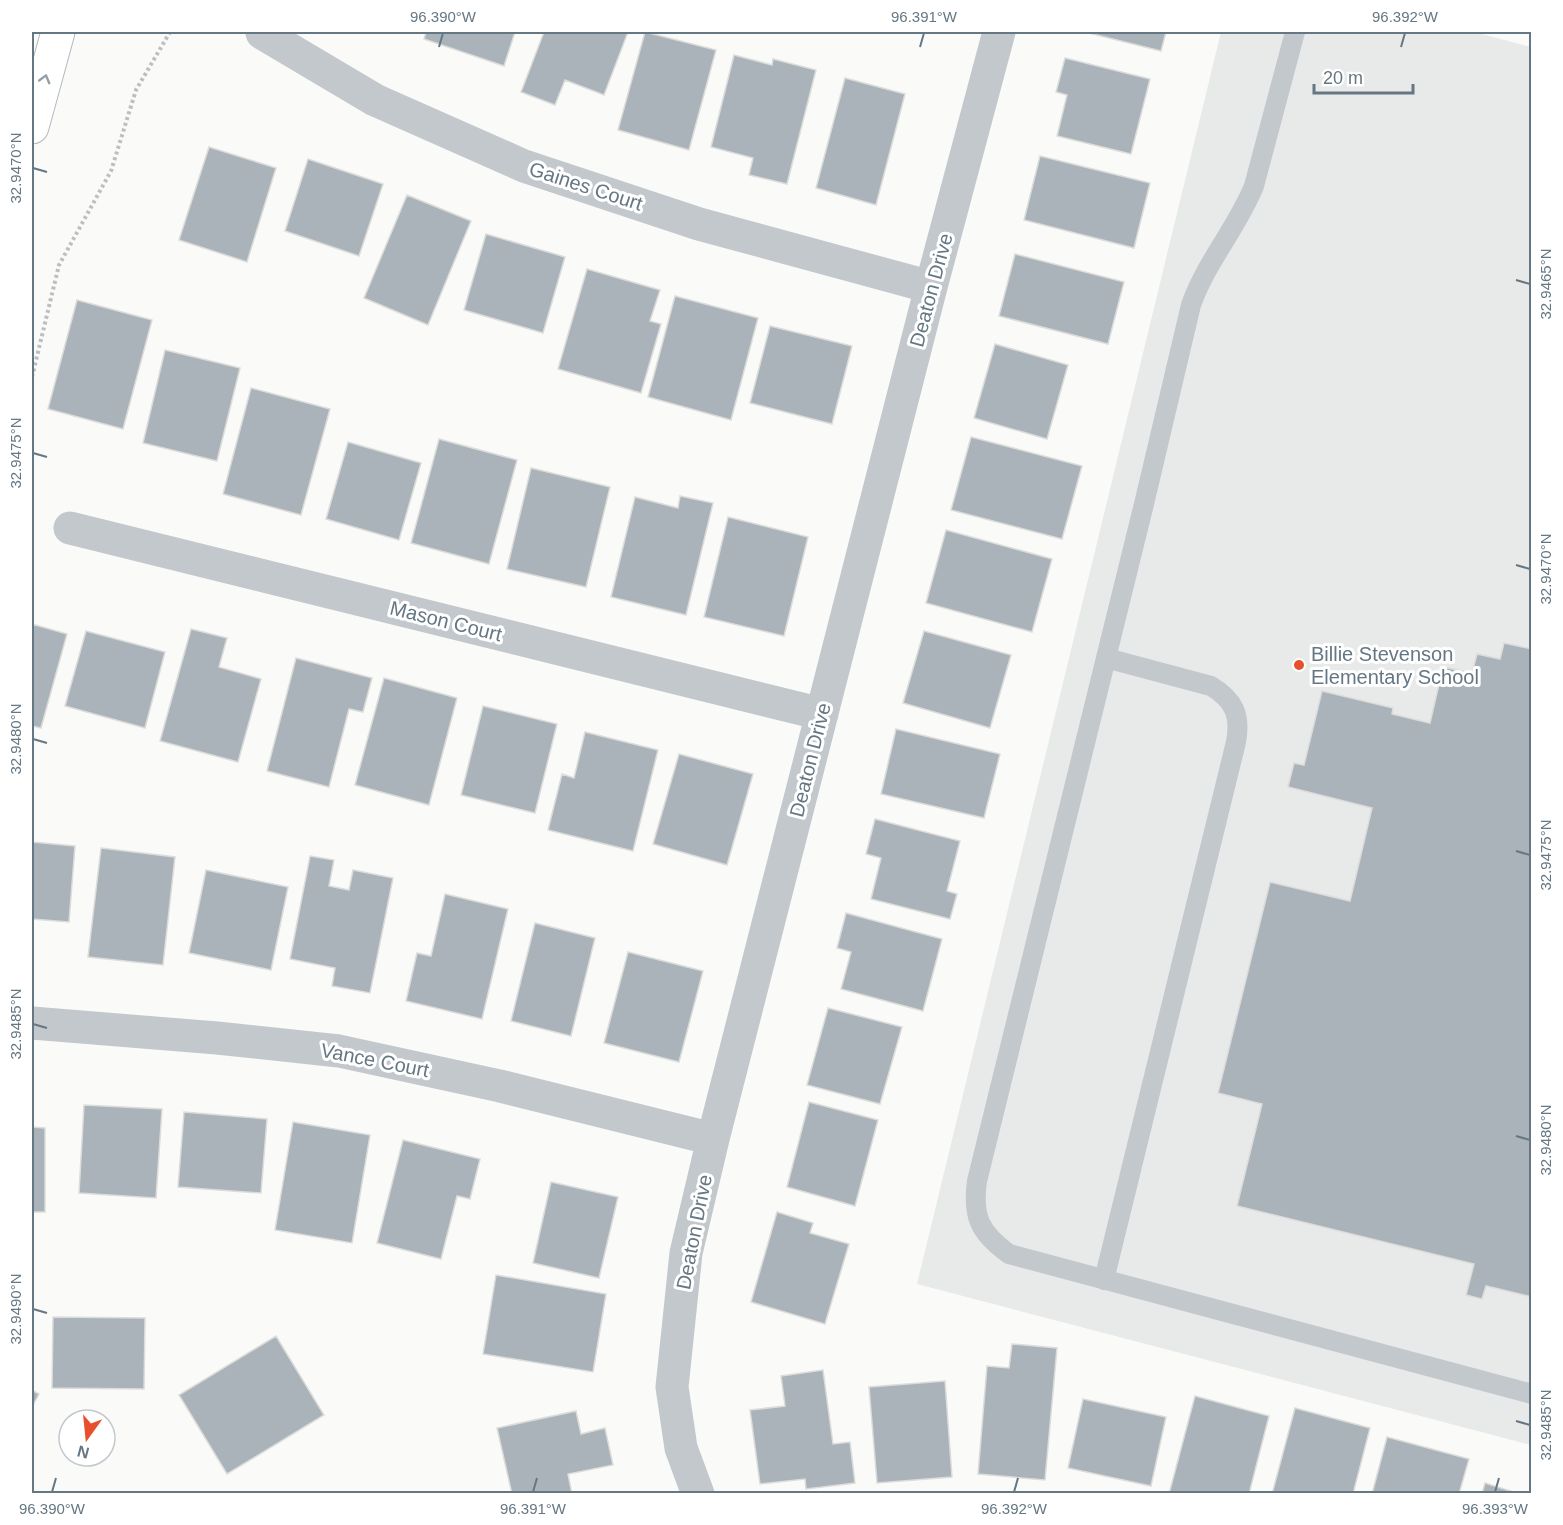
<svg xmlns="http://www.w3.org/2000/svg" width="1563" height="1525" viewBox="0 0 1563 1525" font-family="Arial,sans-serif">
	<rect width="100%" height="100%" fill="#fafaf8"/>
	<!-- built -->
	<path fill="#e8e9e9" d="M1221 32H1474L1531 47V1445L917 1284Z"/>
	<!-- building -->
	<path fill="#aab3b9" stroke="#dcdcda" stroke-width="1.5" d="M426 32H515L504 66 424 39Z
		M544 32H628L604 95 565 80 555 105 521 92Z
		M645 32 716 50 689 150 618 130Z
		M1085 32H1166L1161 51Z
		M734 55 772 65 773 59 816 70 787 184 749 175 753 158 711 147Z
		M1065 58 1150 79 1131 154 1057 136 1067 95 1056 92Z
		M845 78 905 94 876 205 816 188Z
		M209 147 276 168 247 262 179 240Z
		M1040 156 1150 183 1134 248 1024 220Z
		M308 159 383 184 359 256 285 231Z
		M407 195 471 221 428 325 364 298Z
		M486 234 565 257 543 333 464 310Z
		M1015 254 1124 282 1108 344 999 316Z
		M587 269 660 290 650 321 661 324 641 393 558 369Z
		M675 296 758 318 731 420 648 397Z
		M77 300 152 320 123 429 48 409Z
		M770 326 852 346 832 424 750 403Z
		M995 344 1068 365 1047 439 974 418Z
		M165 350 240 368 217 461 143 443Z
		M251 388 330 409 301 515 223 494Z
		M971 437 1082 466 1062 539 951 510Z
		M439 439 517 460 489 564 411 543Z
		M348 442 421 463 399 540 326 519Z
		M531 468 610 487 586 587 507 569Z
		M680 496 713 503 686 615 611 597 635 497 678 508Z
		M728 517 808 537 784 636 704 617Z
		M946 530 1052 559 1032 632 926 603Z
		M32 624 67 634 41 728 32 726Z
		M191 629 227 638 219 667 261 679 238 762 160 741Z
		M86 631 165 652 145 728 65 706Z
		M924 631 1011 655 990 728 903 703Z
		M1504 643 1532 649V1297L1486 1286 1482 1299 1466 1295 1474 1264 1237 1206 1262 1104 1218 1093 1270 882 1350 901 1372 808 1288 787 1294 763 1304 765 1322 691 1393 708 1392 714 1430 723 1443 667 1472 673 1477 654 1500 659Z
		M296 658 372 678 363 712 349 709 329 787 267 771Z
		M384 678 457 698 429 805 355 785Z
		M483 706 557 724 535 813 461 795Z
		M896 729 1000 754 984 818 881 794Z
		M585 732 658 750 633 851 548 830 562 774 574 778Z
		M679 754 753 774 727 865 653 844Z
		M875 819 960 841 947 891 957 894 950 919 871 899 881 858 866 854Z
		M32 842 75 846 69 922 32 919Z
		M101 848 175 857 163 965 88 957Z
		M310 856 334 860 329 886 349 890 353 870 393 878 370 993 332 986 335 968 290 959Z
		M206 870 288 887 271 970 189 953Z
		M445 894 508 909 482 1019 406 1001 417 953 431 956Z
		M846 913 942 939 923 1011 841 989 851 952 837 948Z
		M535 923 595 938 571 1036 511 1021Z
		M628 952 703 971 679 1062 604 1043Z
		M828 1008 902 1027 880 1104 807 1085Z
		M809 1102 878 1120 855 1206 787 1187Z
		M84 1105 162 1109 156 1198 79 1193Z
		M184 1112 267 1119 261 1193 178 1187Z
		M293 1122 370 1135 352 1243 275 1230Z
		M32 1127 45 1128V1212H32Z
		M403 1140 480 1159 470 1199 457 1196 441 1259 377 1243Z
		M551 1182 618 1197 599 1278 533 1263Z
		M777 1212 813 1223 810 1233 849 1244 825 1324 751 1302Z
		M496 1275 606 1294 593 1372 483 1354Z
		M53 1317 145 1318 144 1389 52 1388Z
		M276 1336 324 1415 227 1474 179 1395Z
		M1012 1344 1057 1348 1045 1480 978 1474 987 1366 1009 1368Z
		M823 1370 833 1444 850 1442 855 1483 806 1489 805 1479 760 1484 750 1410 785 1406 781 1376Z
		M945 1381 952 1477 877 1483 869 1387Z
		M32 1390 39 1394 32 1407Z
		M1195 1396 1269 1416 1249 1494H1169Z
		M1083 1399 1166 1417 1151 1486 1068 1468Z
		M1295 1408 1370 1428 1353 1494H1272Z
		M576 1411 581 1434 605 1428 613 1465 568 1474 572 1494H512L497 1428Z
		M1387 1437 1469 1459 1459 1494H1372Z
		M1485 1483 1520 1494H1482Z"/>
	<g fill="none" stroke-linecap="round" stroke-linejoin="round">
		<defs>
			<path id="secondary" d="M32 127 58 32"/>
		</defs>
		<!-- secondary casing -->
		<use href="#secondary" stroke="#b3babf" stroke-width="35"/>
		<!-- path -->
		<path stroke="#bbbfc2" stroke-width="4" stroke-dasharray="3 3" stroke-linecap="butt" d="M32 377 59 265 111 171 136 90 170 32"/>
		<!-- lane -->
		<path stroke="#c3c8cc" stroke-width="20" d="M1295 32 1254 186C1237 228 1206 262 1191 305L1144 504 977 1181C972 1217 980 1233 1009 1254L1532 1394
			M1104 1280 1236 742C1241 715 1234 700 1211 686L1106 658"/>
		<!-- street -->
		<path stroke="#c3c8cc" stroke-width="33" d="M262 33 375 100 524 166 699 224 931 287
			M70 528 822 714
			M32 1023 217 1038 339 1051 500 1086 713 1139
			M698 1494 681 1448 672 1387 686 1253 713 1139 931 287 999 32"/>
		<!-- secondary -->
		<use href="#secondary" stroke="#fff" stroke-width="33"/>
	</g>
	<!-- one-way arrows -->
	<defs><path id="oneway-chevron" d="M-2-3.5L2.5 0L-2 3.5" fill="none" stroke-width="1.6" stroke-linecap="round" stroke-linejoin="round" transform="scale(1.5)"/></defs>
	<use stroke="#93a0a8" href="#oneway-chevron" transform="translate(45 79) rotate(-75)"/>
	<!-- ticks -->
	<path fill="none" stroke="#657783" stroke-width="2" d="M439 47 443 33M920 47 924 33M1401 47 1405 33M33 168 47 172M1516 280 1530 284M33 453 47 457M1516 565 1530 569M33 739 47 743M1516 851 1530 855M33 1024 47 1028M1516 1136 1530 1140M33 1309 47 1313M1516 1421 1530 1425M52 1492 56 1478M533 1492 537 1478M1014 1492 1018 1478M1495 1492 1499 1478"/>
	<!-- markers -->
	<circle fill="#e6502c" stroke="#fff" stroke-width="2" cx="1299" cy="665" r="6"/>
	<g text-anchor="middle" stroke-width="6" stroke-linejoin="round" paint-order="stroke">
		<!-- street labels -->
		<g font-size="20" fill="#657783" stroke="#fff">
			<text transform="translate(586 186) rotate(18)" y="7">Gaines Court</text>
			<text transform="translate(931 290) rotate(-75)" y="7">Deaton Drive</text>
			<text transform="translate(446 621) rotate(14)" y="7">Mason Court</text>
			<text transform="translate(810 760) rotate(-76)" y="7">Deaton Drive</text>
			<text transform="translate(375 1060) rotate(11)" y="7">Vance Court</text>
			<text transform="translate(694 1232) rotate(-79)" y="7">Deaton Drive</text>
		</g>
		<!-- poi labels -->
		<g font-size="20" fill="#657783" stroke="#fff" text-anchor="start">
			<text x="1311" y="661">Billie Stevenson<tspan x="1311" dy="23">Elementary School</tspan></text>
		</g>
	</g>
	<!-- border -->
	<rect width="1563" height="1525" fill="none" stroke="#ffffff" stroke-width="66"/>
	<!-- north arrow -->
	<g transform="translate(87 1438) rotate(195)"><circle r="28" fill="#ffffff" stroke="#c1c9cd" stroke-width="1.5"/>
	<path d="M0-4.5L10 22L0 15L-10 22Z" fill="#e6502c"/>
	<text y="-9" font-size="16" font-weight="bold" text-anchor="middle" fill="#657783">N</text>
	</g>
	<!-- scale -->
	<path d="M1314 84v9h99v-9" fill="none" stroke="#657783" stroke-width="3"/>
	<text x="1323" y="84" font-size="18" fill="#657783" stroke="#ffffff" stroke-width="4.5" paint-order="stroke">20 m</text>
	<rect x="33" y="33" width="1497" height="1459" fill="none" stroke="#657783" stroke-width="2"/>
	<g font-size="15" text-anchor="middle" fill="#657783">
		<text x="443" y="22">96.390°W</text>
		<text x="924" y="22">96.391°W</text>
		<text x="1405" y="22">96.392°W</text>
		<text transform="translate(16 168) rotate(-90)" y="5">32.9470°N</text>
		<text transform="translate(1546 284) rotate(-90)" y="5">32.9465°N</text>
		<text transform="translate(16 453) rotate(-90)" y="5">32.9475°N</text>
		<text transform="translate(1546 569) rotate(-90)" y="5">32.9470°N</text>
		<text transform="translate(16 739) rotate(-90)" y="5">32.9480°N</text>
		<text transform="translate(1546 855) rotate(-90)" y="5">32.9475°N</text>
		<text transform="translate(16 1024) rotate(-90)" y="5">32.9485°N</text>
		<text transform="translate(1546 1140) rotate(-90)" y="5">32.9480°N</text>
		<text transform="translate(16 1309) rotate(-90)" y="5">32.9490°N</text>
		<text transform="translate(1546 1425) rotate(-90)" y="5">32.9485°N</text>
		<text x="52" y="1514">96.390°W</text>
		<text x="533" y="1514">96.391°W</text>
		<text x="1014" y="1514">96.392°W</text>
		<text x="1495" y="1514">96.393°W</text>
	</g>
</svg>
